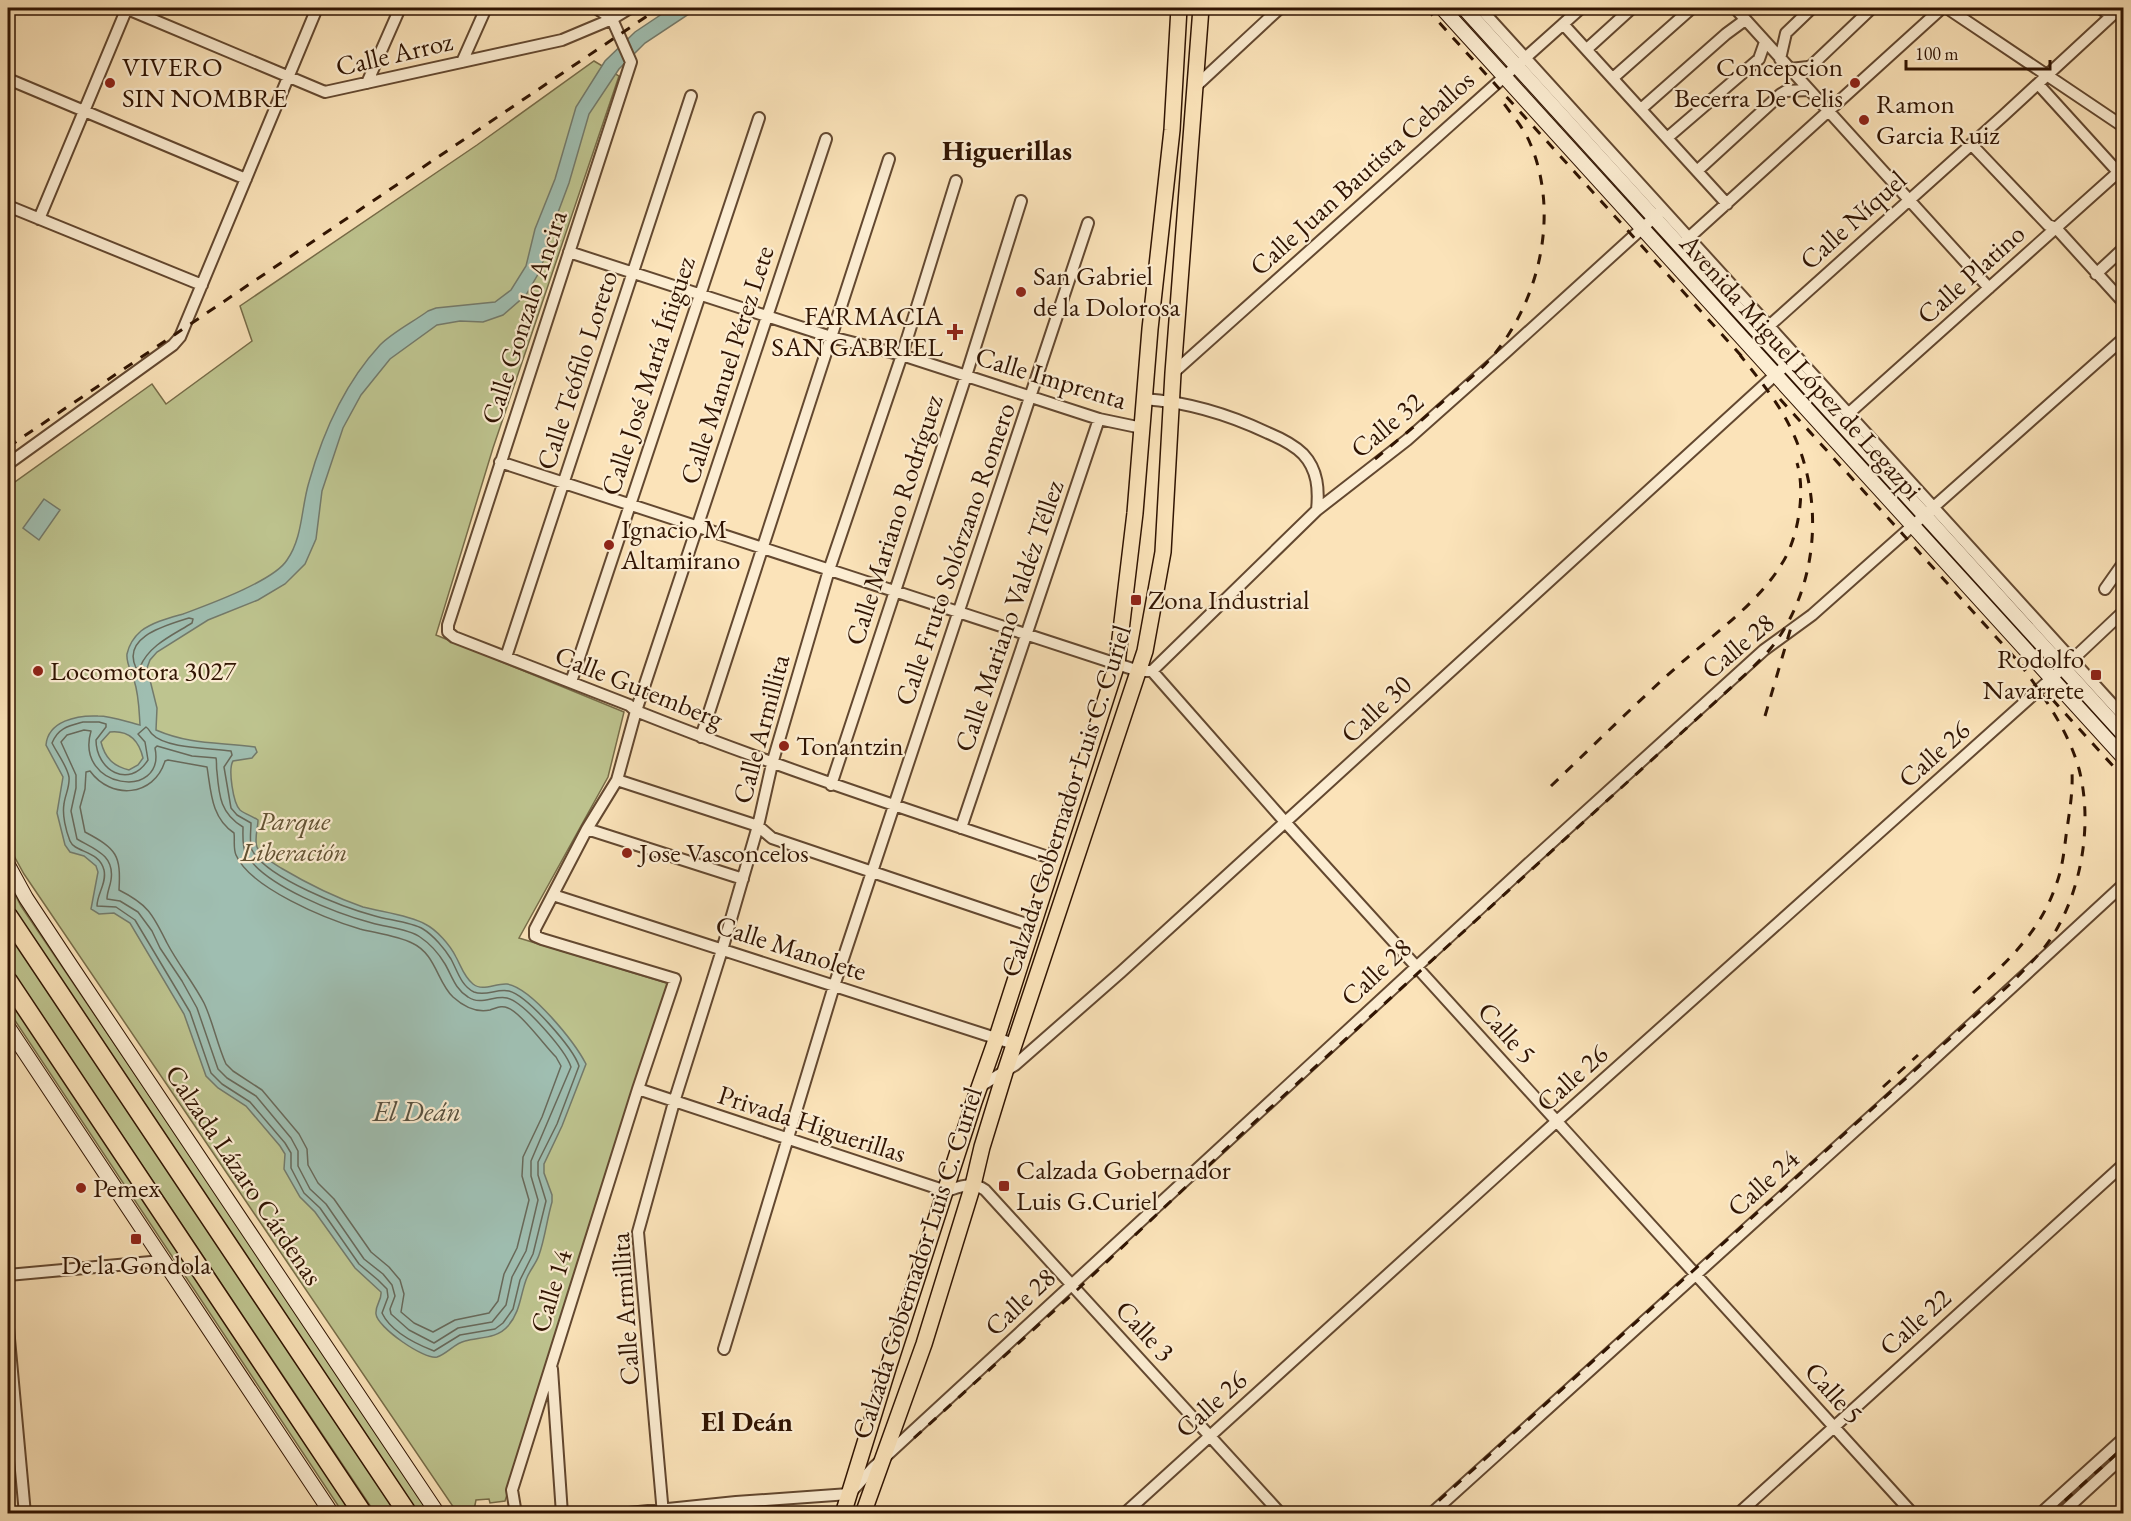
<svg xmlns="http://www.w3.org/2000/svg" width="2131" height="1521" viewBox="0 0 2131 1521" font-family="'EB Garamond',serif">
	<rect width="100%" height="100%" fill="#fbe3b9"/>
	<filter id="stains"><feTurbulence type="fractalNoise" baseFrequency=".00333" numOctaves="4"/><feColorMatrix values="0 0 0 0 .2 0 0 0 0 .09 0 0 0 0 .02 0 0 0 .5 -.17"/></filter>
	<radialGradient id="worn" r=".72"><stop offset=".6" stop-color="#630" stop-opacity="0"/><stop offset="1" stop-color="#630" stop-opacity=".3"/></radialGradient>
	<!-- green -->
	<path fill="#bec48f" stroke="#776c48" stroke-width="1.5" d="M594 61 619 76 493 448 436 635 624 712 608 777 519 938 670 984 505 1501 490 1503 489 1499 476 1500 474 1510 456 1511 24 874 8 845V487L152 384 166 404 252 341 240 306 477 145Z
		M8 881 21 906 432 1513H418L13 912 8 901Z
		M8 928 401 1513H375L8 965Z
		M8 988 358 1513H343L8 1010Z"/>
	<!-- water -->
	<path fill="#9fbeb1" stroke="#737a6b" stroke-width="1.5" fill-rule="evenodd" d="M671 8H698L645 43 619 69 589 114 569 183 550 234 541 269 526 295 503 315 483 322 460 321 437 325 390 359 361 395 343 428 322 491 316 539 305 564 285 584 258 600 208 620 157 652 150 660 147 668 157 708 156 730C191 745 218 742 255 747L257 752 252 758 233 761C228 769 233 803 240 810 245 814 252 816 258 820 258 828 254 839 257 847 261 857 272 862 281 868 308 884 334 897 363 907 382 912 409 915 425 924 437 930 450 945 456 957 461 966 464 977 473 984 483 992 495 983 507 984 532 988 575 1043 586 1064L562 1126 544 1164V1173L552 1195V1202C547 1219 545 1238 539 1255 536 1264 529 1271 526 1280 520 1297 520 1312 508 1326 497 1339 479 1337 465 1341 455 1343 447 1354 437 1357 424 1360 377 1327 376 1314 375 1305 382 1300 381 1292L355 1268 315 1212 300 1197 284 1169 285 1154 280 1146 246 1106 218 1088 206 1076 184 1014 130 923 114 913 99 914 91 909 98 872 96 866 84 856 70 852 65 845 57 813 63 777 46 745C48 721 77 715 98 716 112 716 127 722 140 725 139 710 139 695 134 680 132 672 126 664 127 654 129 645 134 637 141 631 153 622 169 618 183 614 207 605 274 581 287 560 303 537 301 508 309 482 323 432 344 384 380 345 393 332 413 322 428 311L436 308 495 302 511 290 526 266 535 229 555 179 576 107 605 61 635 32ZM110 732C129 730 139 741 143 758L138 765 129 770C113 766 105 758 101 742Z
		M44 499 60 510 39 540 23 528Z"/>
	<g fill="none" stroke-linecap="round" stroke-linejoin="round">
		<!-- shore -->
		<path stroke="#68695a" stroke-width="1.5" d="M189 618 193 619 192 623C173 635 149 645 140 667L136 668C121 636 168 625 189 618Z
			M83 722H99L106 724V727L96 740C96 770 129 790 148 760L145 742 138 734 146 727C149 729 150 732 152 734 166 749 211 748 231 751L232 755 224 767 231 808 237 815 251 823C251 831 249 843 252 850 266 878 345 908 375 916 388 920 411 922 423 929 433 935 445 949 451 959 457 970 461 986 474 992 486 997 497 988 509 991 528 996 573 1048 579 1066L557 1124 538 1162V1175L546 1201 533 1254 520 1280 513 1309 503 1323 495 1329 460 1335 434 1351C416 1344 391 1332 382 1313L388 1297 387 1289 378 1280 359 1264 320 1208 304 1193 291 1168V1153L285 1143 250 1102 222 1084 211 1073 190 1012 135 920 116 907 97 906C97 894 107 883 104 870 99 850 75 853 70 841 66 831 62 815 64 804 65 795 70 787 69 777 67 766 57 753 52 743 58 728 68 726 83 722Z
			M84 730 91 731C74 789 166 801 155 748L157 746 192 756 216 758C217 762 216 767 217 772 219 797 221 814 243 827 243 836 242 847 246 854 264 886 338 914 372 923 385 927 409 929 420 937 429 943 439 954 445 964 452 976 455 989 468 997 481 1006 494 995 507 998 524 1002 566 1051 571 1067L531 1161V1176L538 1200 526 1251 512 1277 506 1305 492 1322 458 1328 434 1343 409 1330 391 1314 390 1309 395 1296 392 1285 383 1274 364 1259 326 1204 310 1189 298 1166V1151L291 1138 256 1096 227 1078 218 1069 197 1008 182 981 160 948 152 931 138 912 120 901 107 899C107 892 110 887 111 880 115 855 94 849 77 839L71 811 76 788V775L61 742 67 735Z
			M168 760 207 767C211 791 211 818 234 833 235 840 233 848 236 855 250 888 326 919 360 929 376 933 398 936 412 943 436 954 437 982 453 997 463 1006 476 1013 490 1010 497 1008 501 1005 508 1008 521 1013 545 1046 556 1057L561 1066 542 1117 523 1157 522 1176 529 1200 517 1248 504 1274 498 1301 489 1313 455 1320 433 1332 414 1323 401 1312 404 1294 400 1280 389 1267 371 1252 334 1199 318 1183 308 1165 307 1149 299 1134 262 1090 233 1071 226 1064C217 1044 213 1022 204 1003 193 982 178 964 167 943 153 915 149 905 119 890 121 855 117 849 85 832L80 807 85 789 86 772 90 771C111 800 154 797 165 761Z"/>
		<defs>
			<path id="minor" d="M125 8 325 92 562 40 612 19 630 8
				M596 8 612 19 631 62 448 625V632L454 637 629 705 636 711C774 766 914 812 1054 859
				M1480 8 2124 717
				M1735 8 1989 288
				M1947 8 2124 127
				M2100 8 2111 16
				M1563 24 1727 204
				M1588 48 1632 8
				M1780 59 1786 33 1812 8
				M462 62 486 8
				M1790 69 1808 67 1812 65 1872 8
				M1613 78 1692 8
				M8 79 246 179
				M367 83 400 8
				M2038 84 2118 172
				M1196 86 1280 8
				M1641 109 1726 34 1745 20
				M1667 138 1759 59 1765 42
				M1971 144 2048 225 2056 228 2124 303
				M1697 171 1781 94 1786 91 1809 90
				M8 206 202 285
				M39 219 127 8
				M1684 242 1942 8
				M569 252 831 337 902 355 1099 419 1142 428
				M2096 274 2124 248
				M1769 326 2003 116 2120 8
				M1173 373 1581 8
				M1144 399C1188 402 1228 414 1268 433 1280 438 1293 444 1303 454 1318 470 1319 490 1317 510
				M1848 414 2124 167
				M500 462 1117 664 1139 671H1152L1286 823 1913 1514
				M8 464 173 345 180 337 317 8
				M2105 589 2124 562
				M506 657 691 96
				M1152 671 1317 510 1407 440 1506 352 1659 213
				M571 682 759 118
				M701 737 889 159
				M617 780 758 826 772 838 1032 926
				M831 785 966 376 1021 201
				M961 828 1099 419
				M587 829 743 879
				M553 895 1014 1044
				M979 1087 1015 1065 1121 972 1796 356
				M638 1089 946 1191C960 1187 972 1181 985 1190L1281 1514
				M8 1275 162 1261
				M8 1328 25 1514
				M724 1349 834 986 1088 223
				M552 1369 562 1514
				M516 1514 512 1490 638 1089 675 979 542 939 535 936V929L587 829 617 780 636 711 826 139
				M619 1514 736 1502 849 1494 873 1468 1528 864 1764 650 1812 615 2124 338
				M663 1514 638 1232 674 1102 722 950 758 826 772 764 829 570 902 355 956 181
				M1124 1514 1557 1121 2072 660 2124 611
				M1431 1514 1909 1082 2124 884
				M1738 1514 2124 1164
				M2040 1514 2124 1438
				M2061 1514 2124 1456"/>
			<path id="secondary" d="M1442 8 2124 758
				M1464 8 2124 735
				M8 865 26 898 69 963 438 1514
				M8 1027 332 1514"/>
			<path id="primary" d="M843 1514 889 1365 974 1102 997 1037 1117 664 1135 513 1150 329 1172 130 1179 8
				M863 1514 924 1344 973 1185 982 1147 1005 1072 1145 651 1163 552 1173 373 1201 8"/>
			<path id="motorway" d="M8 916 408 1514
				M8 981 363 1514"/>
		</defs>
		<!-- minor casing -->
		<use href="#minor" stroke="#634830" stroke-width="14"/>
		<!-- secondary casing -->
		<use href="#secondary" stroke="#301402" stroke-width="16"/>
		<!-- primary casing -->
		<use href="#primary" stroke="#301402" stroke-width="18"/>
		<!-- motorway casing -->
		<use href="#motorway" stroke="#301402" stroke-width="21"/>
		<!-- minor -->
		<use href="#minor" stroke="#fcedd2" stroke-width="10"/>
		<!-- secondary -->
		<use href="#secondary" stroke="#fcedd2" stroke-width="14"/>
		<!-- primary -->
		<use href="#primary" stroke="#fbe3b9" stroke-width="15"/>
		<!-- motorway -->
		<use href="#motorway" stroke="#fbe3b9" stroke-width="18"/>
		<!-- rail -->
		<path stroke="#301402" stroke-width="3" stroke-dasharray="10 10" stroke-linecap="butt" d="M1426 8 1746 361
			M1780 399 2026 670
			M8 447 659 8
			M1375 459C1402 437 1429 414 1455 391 1468 380 1481 370 1492 357 1540 300 1560 213 1530 143 1524 128 1511 114 1502 101
			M2052 699 2124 778
			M1765 716 1792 624
			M1551 786C1594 745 1636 703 1680 664 1714 634 1758 603 1781 565 1798 540 1806 492 1797 463
			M1973 993C2008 961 2040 932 2056 885 2062 870 2064 852 2066 836 2069 814 2073 794 2072 772
			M1883 1087 1918 1055
			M914 1438 1077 1290 1246 1130 1747 673C1756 664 1767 654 1775 643 1819 582 1824 498 1792 431 1779 403 1759 379 1740 355
			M1424 1514 2009 985C2024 970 2040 955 2052 937 2082 890 2093 823 2079 769 2068 730 2044 697 2021 665
			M2050 1514 2124 1447"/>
	</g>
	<!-- markers -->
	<g fill="#8f2418" stroke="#fcedd2" stroke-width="2">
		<circle cx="110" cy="83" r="6"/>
		<circle cx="1855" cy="83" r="6"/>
		<circle cx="1864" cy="120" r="6"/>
		<circle cx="1021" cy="292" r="6"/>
		<path d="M952 323h6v6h6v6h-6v6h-6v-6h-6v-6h6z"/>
		<circle cx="609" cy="545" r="6"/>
		<rect x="1130" y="594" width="12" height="12" rx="3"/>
		<circle cx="38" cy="671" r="6"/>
		<rect x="2090" y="669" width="12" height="12" rx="3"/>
		<circle cx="784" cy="746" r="6"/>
		<circle cx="627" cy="853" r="6"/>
		<rect x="998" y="1180" width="12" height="12" rx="3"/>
		<circle cx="81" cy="1188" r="6"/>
		<rect x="130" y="1233" width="12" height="12" rx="3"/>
	</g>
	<g text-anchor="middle" stroke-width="4.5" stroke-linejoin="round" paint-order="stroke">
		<!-- street labels -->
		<g font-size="27" fill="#301402" stroke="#fcedd2">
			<text transform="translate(394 54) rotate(-13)" y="9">Calle Arroz</text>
			<text transform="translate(1362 173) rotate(-42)" y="9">Calle Juan Bautista Ceballos</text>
			<text transform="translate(1853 220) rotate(-42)" y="9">Calle Níquel</text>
			<text transform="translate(1971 274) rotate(-42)" y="9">Calle Platino</text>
			<text transform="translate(524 317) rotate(-72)" y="9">Calle Gonzalo Ancira</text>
			<text transform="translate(727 365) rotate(-72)" y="9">Calle Manuel Pérez Lete</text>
			<text transform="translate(1801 367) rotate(48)" y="9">Avenida Miguel López de Legazpi</text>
			<text transform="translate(577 370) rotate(-72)" y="9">Calle Teófilo Loreto</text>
			<text transform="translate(648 376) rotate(-72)" y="9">Calle José María Íñiguez</text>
			<text transform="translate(1051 378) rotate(17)" y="9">Calle Imprenta</text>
			<text transform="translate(1387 425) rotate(-40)" y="9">Calle 32</text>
			<text transform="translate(894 520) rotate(-72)" y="9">Calle Mariano Rodríguez</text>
			<text transform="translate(955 554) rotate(-71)" y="9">Calle Fruto Solórzano Romero</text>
			<text transform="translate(1009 616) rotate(-71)" y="9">Calle Mariano Valdéz Téllez</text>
			<text transform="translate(1738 646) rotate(-40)" y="9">Calle 28</text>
			<text transform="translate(639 687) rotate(22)" y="9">Calle Gutemberg</text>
			<text transform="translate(1376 709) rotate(-43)" y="9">Calle 30</text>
			<text transform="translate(761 729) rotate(-75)" y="9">Calle Armillita</text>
			<text transform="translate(1934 754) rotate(-42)" y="9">Calle 26</text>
			<text transform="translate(1066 801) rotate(-72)" y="9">Calzada Gobernador Luis C. Curiel</text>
			<text transform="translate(791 948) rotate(18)" y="9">Calle Manolete</text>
			<text transform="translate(1376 972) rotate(-43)" y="9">Calle 28</text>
			<text transform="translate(1507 1033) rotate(48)" y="9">Calle 5</text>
			<text transform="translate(1572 1078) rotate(-42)" y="9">Calle 26</text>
			<text transform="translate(812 1124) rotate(18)" y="9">Privada Higuerillas</text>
			<text transform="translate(244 1175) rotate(56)" y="9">Calzada Lázaro Cárdenas</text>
			<text transform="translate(1763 1183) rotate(-42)" y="9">Calle 24</text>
			<text transform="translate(917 1263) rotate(-72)" y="9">Calzada Gobernador Luis C. Curiel</text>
			<text transform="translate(551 1291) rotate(-73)" y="9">Calle 14</text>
			<text transform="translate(1020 1302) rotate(-43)" y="9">Calle 28</text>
			<text transform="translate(625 1309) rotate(-94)" y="9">Calle Armillita</text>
			<text transform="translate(1915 1322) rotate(-42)" y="9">Calle 22</text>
			<text transform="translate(1145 1331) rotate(47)" y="9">Calle 3</text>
			<text transform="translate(1834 1393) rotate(48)" y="9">Calle 5</text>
			<text transform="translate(1211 1404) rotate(-42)" y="9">Calle 26</text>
		</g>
		<!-- poi labels -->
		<g font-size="27" fill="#301402" stroke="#fcedd2" text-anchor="start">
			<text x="122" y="76">VIVERO<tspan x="122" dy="31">SIN NOMBRE</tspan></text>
			<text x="1843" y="76" text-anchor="end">Concepcion<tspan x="1843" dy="31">Becerra De Celis</tspan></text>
			<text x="1876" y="113">Ramon<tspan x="1876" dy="31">Garcia Ruiz</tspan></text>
			<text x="1033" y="285">San Gabriel<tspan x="1033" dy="31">de la Dolorosa</tspan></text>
			<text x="943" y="325" text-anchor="end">FARMACIA<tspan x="943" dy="31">SAN GABRIEL</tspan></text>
			<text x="621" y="538">Ignacio M<tspan x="621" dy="31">Altamirano</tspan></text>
			<text x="1148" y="609">Zona Industrial</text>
			<text x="2084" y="668" text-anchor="end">Rodolfo<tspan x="2084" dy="31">Navarrete</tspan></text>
			<text x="50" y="680">Locomotora 3027</text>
			<text x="796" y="755">Tonantzin</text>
			<text x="639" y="862">Jose Vasconcelos</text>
			<text x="1016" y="1179">Calzada Gobernador<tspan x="1016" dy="31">Luis G.Curiel</tspan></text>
			<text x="93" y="1197">Pemex</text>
			<text x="136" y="1274" text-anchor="middle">De la Gondola</text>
		</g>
		<!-- park labels -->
		<g font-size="27" font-style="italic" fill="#625233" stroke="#fcedd2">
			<text x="294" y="830">Parque<tspan x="294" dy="31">Liberación</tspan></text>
		</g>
		<!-- neighbourhood labels -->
		<g font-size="28" font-weight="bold" fill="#301402" stroke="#fcedd2">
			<text x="1007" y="160">Higuerillas</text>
			<text x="747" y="1431">El Deán</text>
		</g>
		<!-- water labels -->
		<g font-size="28" font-style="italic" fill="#57503f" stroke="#fcedd2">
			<text x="417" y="1121">El Deán</text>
		</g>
	</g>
	<!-- margin -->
	<rect width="2131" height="1521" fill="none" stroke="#fbe3b9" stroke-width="30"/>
	<rect x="9" y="9" width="2113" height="1503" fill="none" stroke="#301402" stroke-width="3"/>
	<rect x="15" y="15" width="2101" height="1491" fill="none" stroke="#301402" stroke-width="1.5"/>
	<!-- scale -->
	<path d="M1906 60v9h144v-9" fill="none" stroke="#301402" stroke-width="3"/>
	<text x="1915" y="60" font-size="18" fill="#301402" stroke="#fcedd2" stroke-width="4.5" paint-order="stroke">100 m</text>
	<rect width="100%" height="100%" filter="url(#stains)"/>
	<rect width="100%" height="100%" fill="url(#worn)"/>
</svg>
